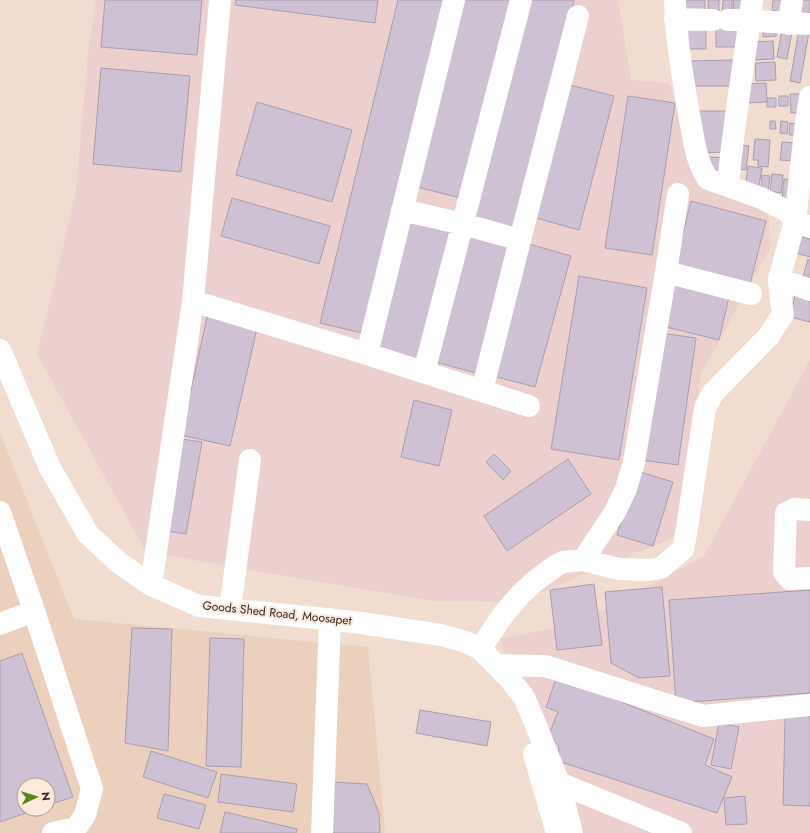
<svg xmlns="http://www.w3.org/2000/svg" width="810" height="833" viewBox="0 0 810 833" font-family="Jost,sans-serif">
	<rect width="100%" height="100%" fill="#f0ddcf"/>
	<!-- built -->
	<path fill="#ead0bd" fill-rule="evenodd" d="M0 432 74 619 368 647 385 833H0ZM24 785H48V809H24Z"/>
	<!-- industrial -->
	<path fill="#ebd0cd" d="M96 0H618L631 80 669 83 702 179 767 202 771 246 701 374 677 536 517 602 433 601 146 552 37 354 76 193 88 53Z
		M810 360V833H567L500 639 580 622 704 556Z"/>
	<!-- building -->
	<path fill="#cdc1d3" stroke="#a99daf" d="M105 0H202L197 55 101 47Z
		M236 0H378L375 23 235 5Z
		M398 0H446L366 334 320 323Z
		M462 0H513L465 199 417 187Z
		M525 0H574L518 229 472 218Z
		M680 0H705V14H680Z
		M708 0H719V15H709Z
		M723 0H732V16H722Z
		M733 0H745L746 12 734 13Z
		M773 0H783L781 12 772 10Z
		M793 0H810V20L792 19Z
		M741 26V47H716V27Z
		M706 27V49H684V28Z
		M776 28V36L763 37V29Z
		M782 30 792 32 787 59 777 57Z
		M799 30 809 32 800 83 790 81Z
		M773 41 774 59 753 60V42Z
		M736 60V86H687V61Z
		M775 62 776 80 756 81 755 63Z
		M101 68 190 76 181 172 93 164Z
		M766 83 767 102 746 103V84Z
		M570 85 614 96 579 230 536 218Z
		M790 94H806V112L791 113Z
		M628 96 675 103 652 255 605 248Z
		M779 96H788V106H779Z
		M767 98H776V107H767Z
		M257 102 352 130 332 202 236 175Z
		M698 111H730V152L698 153Z
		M770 121H775L776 129H770Z
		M781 121 788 122 787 134 780 133Z
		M790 123 797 124 795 135H789Z
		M755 139 770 140 768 167 758 166V160H753Z
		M782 142 795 143 794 161 780 160Z
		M736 144 749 146 746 170 733 168Z
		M709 157 727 158 726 177H708Z
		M748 166 762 168 758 191 745 189Z
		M772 174 783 175 781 193 770 191Z
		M762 175 770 176 768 191 761 190Z
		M784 179 793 180 791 199 782 198Z
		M232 198 330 226 319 264 221 236Z
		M691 201 766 221 750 284 675 264Z
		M408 221 453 232 419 364 375 353Z
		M467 227 511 238 476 373 432 361Z
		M800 236 810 239V257L796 253Z
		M529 244 571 256 535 387 493 376Z
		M808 259 810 260V283L802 281Z
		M579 276 647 288 619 460 551 449Z
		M673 283 729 297 719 340 662 326Z
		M796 291 810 294V322L790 317Z
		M208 313 258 324 230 446 181 435Z
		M660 333 696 338 678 465 641 460Z
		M414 400 452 410 439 466 401 457Z
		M182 439 202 442 186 534 166 531Z
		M494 454 511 471 503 480 486 462Z
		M568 459 591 494 507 551 484 516Z
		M637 471 673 482 653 546 617 535Z
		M594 584 602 645 557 650 550 590Z
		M662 587 670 676 639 678 611 663 605 592Z
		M810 590V693L676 703 669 600Z
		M132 628 172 629 168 751 125 743Z
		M210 638 244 639 241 767 206 766Z
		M22 653 73 797 48 805V785H24V809H38L0 822V661Z
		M557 676 714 739 705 765 732 777 717 813 558 761 559 746 549 734 558 712 546 707Z
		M420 710 491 722 487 746 416 733Z
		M810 715V806L783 805 785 718Z
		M719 723 739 727 731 769 711 765Z
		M151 751 217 772 208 798 143 777Z
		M221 774 297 784 293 812 218 802Z
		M332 782 367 784 379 813 380 833H331Z
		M164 794 206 805 199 829 157 818Z
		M745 796 747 824 726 825 724 798Z
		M225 812 297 829 296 833H220Z"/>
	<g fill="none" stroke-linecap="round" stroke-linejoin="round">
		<!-- minor -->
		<path stroke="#fff" stroke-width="22" d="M454 0 367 354 529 406
			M675 0C676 40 683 80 690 120 694 140 696 162 708 179L761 198 787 211 795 221 810 227
			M675 19 713 20
			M728 20C755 20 783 23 810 24
			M789 24 792 0
			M728 186C733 123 745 62 752 0
			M402 210 463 224 520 240
			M666 272 751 294
			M779 279 810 290
			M193 301 367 354
			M0 350 50 468 88 534 118 562 151 585 199 606 354 622 441 635 466 642 480 649 508 677 524 697 533 718 559 783 572 833
			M424 372 521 0
			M482 391 520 240 578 16
			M810 510 794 509 786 513 784 572 790 579 810 578
			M0 512 34 611 92 789 85 815 76 828 53 833
			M583 560 615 512 626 489 634 462 666 272 678 194
			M151 585 193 301 220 0
			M230 609 250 460
			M0 624 34 611
			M480 649 503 615 519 596 535 581 557 565 563 562 583 560 619 569 648 570 661 568 683 549 686 534 705 408 713 393 768 337 783 314 781 301 779 279 795 221 806 122 810 97
			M496 665 545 666 703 716 810 705
			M534 754 557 833
			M549 786 559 783 681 833
			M322 833 330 619"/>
	</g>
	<g text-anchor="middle" stroke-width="4" stroke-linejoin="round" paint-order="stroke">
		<!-- street labels -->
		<g font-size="12" fill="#302924" stroke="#feeadc">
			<text transform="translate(277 613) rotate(6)" y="4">Goods Shed Road, Moosapet</text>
		</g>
	</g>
	<!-- north arrow -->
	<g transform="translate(36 797) rotate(86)"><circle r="19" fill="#feeadc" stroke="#ac9d92"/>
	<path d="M0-3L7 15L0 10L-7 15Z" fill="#56871c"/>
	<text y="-6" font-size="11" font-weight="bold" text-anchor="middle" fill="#302924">N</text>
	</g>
</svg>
